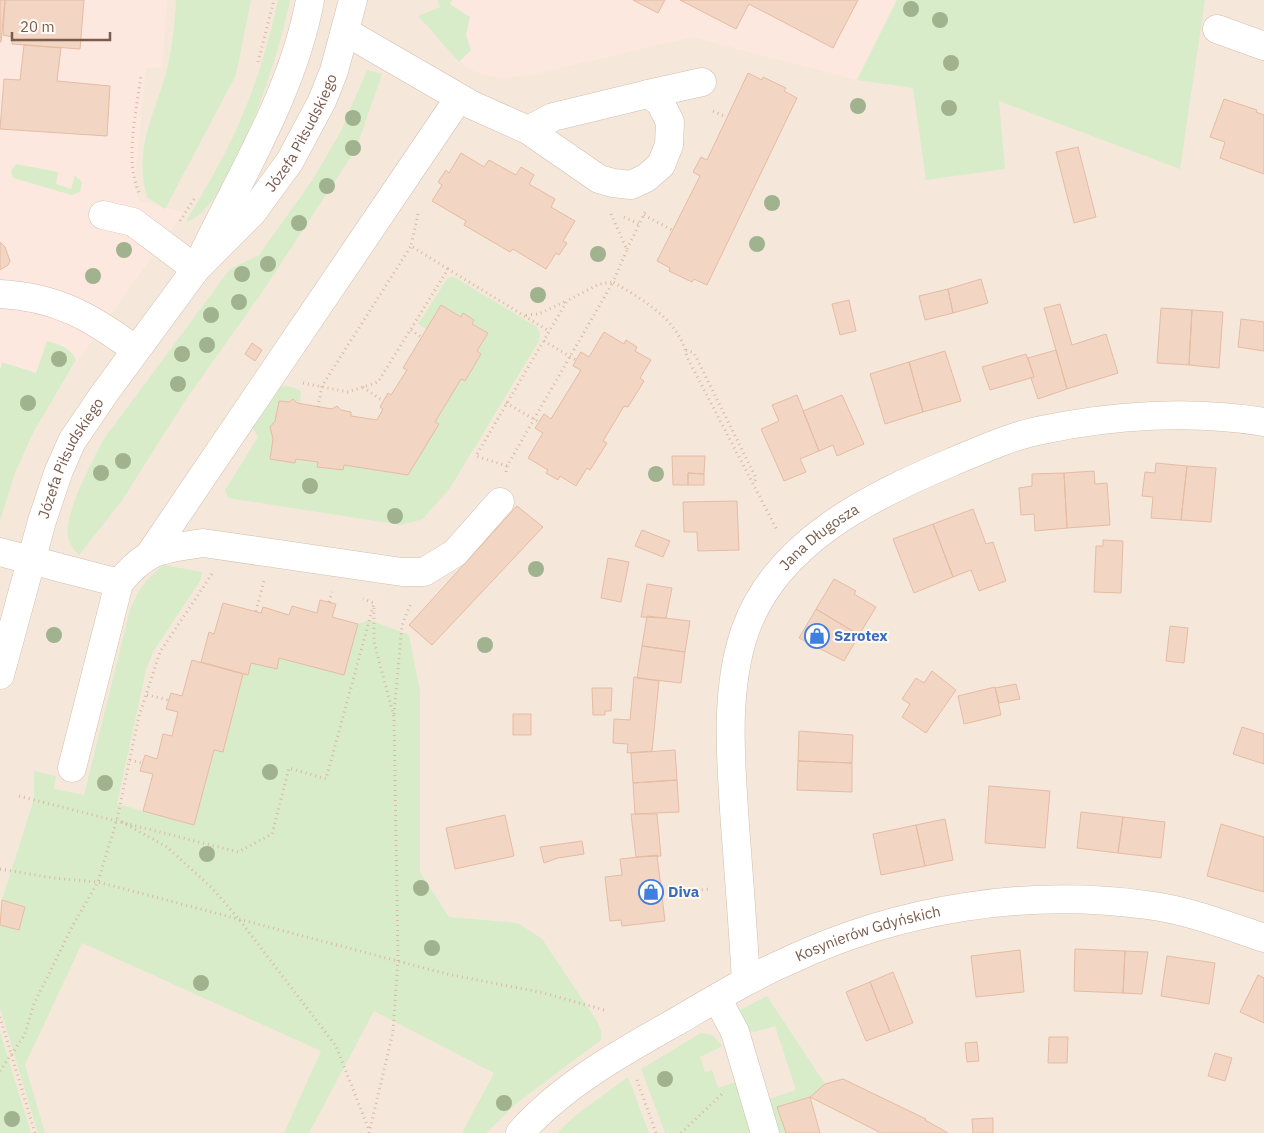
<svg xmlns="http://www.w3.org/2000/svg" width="1264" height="1133" viewBox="0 0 1264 1133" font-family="'IBM Plex Sans',sans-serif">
	<rect width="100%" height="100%" fill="#fdf6ec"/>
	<!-- residential -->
	<path fill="#f5e8da" d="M0 0H1264V1133H0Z"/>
	<!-- commercial -->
	<path fill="#fde8e0" d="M0 0H167L162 67 146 68 134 187 139 201 184 212 54 394 34 431 15 473 0 521Z
		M444 0H897L857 80 692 37 525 76 499 78 481 74 467 68 426 26Z"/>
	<!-- green -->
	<path fill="#d8ecc9" d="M176 0H251L236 75 165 209 147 197C133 149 155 114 167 69 172 48 175 22 176 0Z
		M278 0H290C282 45 232 208 187 222V219C234 145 259 86 278 0Z
		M438 0H452L450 4 470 17 466 35 471 50 459 62 418 16 440 7Z
		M897 0H1205L1180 169 999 101 1005 169 926 180 913 88 857 80Z
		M367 70 382 74 356 149 263 291 187 398 121 502 79 555C71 548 66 538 68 527 71 500 91 464 103 440L230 269 259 255 313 179 341 131Z
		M16 164 58 172 56 184 71 189 75 175 82 182 80 192 72 195 13 178 11 171Z
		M450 277H454L537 327 540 333 539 341 450 488 423 519 401 525 228 498 225 490 258 437 251 424 276 388C283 385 295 386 301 392L300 404 293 399 289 402H278L275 421 270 427 273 439 270 459 295 463 296 459 318 462V467L343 470 344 465 408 475 439 424 435 422 461 379 465 381 481 354 477 351 488 333 472 324 474 320 463 313 461 317 441 305 426 329 418 324 447 279Z
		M47 341C60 345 70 347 76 360L34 431 15 473 0 521V370L2 362 36 373Z
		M164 565 202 572 200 581 153 652 146 670 117 804 194 825 214 750 223 752 243 674 248 675 251 663 277 669 279 658 344 675 358 624 370 620 409 635 420 691V872L449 917 518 923 542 939 597 1021 601 1031V1040L518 1102 486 1133H462L494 1073 374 1011 309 1133H284L321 1051 82 943 25 1065 45 1133H38L0 1008V925L19 930 25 907 2 900 34 799V771L56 776 54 789 84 795 130 610C139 588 145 580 164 565Z
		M767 996 825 1084 810 1097 778 1107 786 1133H773L763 1101 796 1090 775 1026 755 1032 749 1031 738 1011Z
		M0 1032 31 1133H0Z
		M701 1033 712 1035 723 1046 700 1057 705 1072 712 1070 718 1088 736 1082 751 1133H665L641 1069Z
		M628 1077 649 1133H557L576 1115Z"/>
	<!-- building -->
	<path fill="#f3d5c3" stroke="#e6bba3" d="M0 0H5L1 42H0Z
		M5 0H84L80 49 12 44V37L3 35Z
		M633 0H665L658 13Z
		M680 0H858L833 48 749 4 736 29Z
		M24 45 61 48 57 81 110 86 107 136 0 129 4 79 20 80Z
		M748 73 762 80 763 77 786 88 784 91 797 98 707 285 694 279 692 282 669 271 670 268 657 261 700 176 693 172 701 157 707 160Z
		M1224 99 1257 110 1256 112 1264 115V174L1220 158 1225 142 1210 137Z
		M1078 147 1096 217 1074 223 1056 152Z
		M461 153 484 167 489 160 516 175 521 167 534 175 529 184 555 199 551 207 575 221 563 241 567 243 559 255 556 253 546 269 513 249 510 252 464 225 466 221 432 201 442 185 438 182 446 170 449 173Z
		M0 242 5 247 10 261 8 265 0 270Z
		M981 279 988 303 953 313 948 289Z
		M948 289 953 313 925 320 919 296Z
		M849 300 856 331 840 335 832 304Z
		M1060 304 1072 345 1106 334 1118 373 1067 389 1044 308Z
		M441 305 461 317 463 313 474 320 472 324 488 333 477 351 481 354 465 381 461 379 435 422 439 424 408 475 344 465 343 470 317 467 318 462 296 459 295 463 270 459 273 439 270 427 275 421 279 401 289 402 293 399 297 403 332 409 337 406 341 410 351 412V416L377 420 383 409 380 407 388 393 391 395 407 370 403 368Z
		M1161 308 1192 310 1189 365 1157 363Z
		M1192 310 1223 312 1219 368 1189 365Z
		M1241 319 1264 322V351L1238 347Z
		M604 332 624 344 626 340 637 347 635 351 651 360 640 378 644 381 628 407 624 406 603 441 607 443 590 470 587 468 576 486 560 476 558 480 546 473 548 470 528 458 543 433 535 428 539 422 544 414 551 419 581 370 573 366 576 360 581 352 589 357Z
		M252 343 262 350 255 361 245 354Z
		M1056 350 1067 389 1038 399 1031 378 1034 377 1028 358Z
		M945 351 961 401 923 412 909 362Z
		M1026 354 1034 377 990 390 982 367Z
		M909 362 923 412 885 424 870 374Z
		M797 395 819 451 800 459 806 472 784 481 761 429 779 421 772 405Z
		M842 395 864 444 837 456 833 445 819 451 803 411Z
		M672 456H705L704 474 688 473V485H673Z
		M1156 463 1187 466 1181 520 1151 518 1153 497 1142 496 1145 472 1155 473Z
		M1187 466 1216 468 1211 522 1181 520Z
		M1094 471 1095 484 1107 483 1110 525 1067 528 1064 473Z
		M688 473 704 474V485H688Z
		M1064 473 1067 528 1035 531 1034 514 1021 515 1019 488 1032 486V474Z
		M737 501 739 550 698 551 697 532H684L683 502Z
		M517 506 543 527 432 645 409 625Z
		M973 509 986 544 993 542 1006 581 979 591 971 570 953 577 933 524Z
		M933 524 953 577 914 593 893 539Z
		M642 530 670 541 663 557 635 546Z
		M1103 540 1123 541 1121 593 1094 592 1096 546H1103Z
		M608 558 629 562 621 602 601 598Z
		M834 579 856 591 854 594 876 607 859 635 816 609Z
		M647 584 672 588 666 618 641 617Z
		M320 600 336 604 332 617 358 624 344 675 279 658 277 669 251 663 248 675 201 662 209 632 214 634 223 603 261 613 263 607 289 615 292 606 317 613Z
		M816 609 859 635 844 661 799 638Z
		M647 616 690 621 685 652 642 646Z
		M1170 626 1188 628 1184 663 1166 661Z
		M642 646 685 652 681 683 637 678Z
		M192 660 243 674 223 752 214 750 194 825 143 811 153 774 140 771 145 755 157 759 163 734 172 736 178 712 166 709 171 693 182 696Z
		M932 671 956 690 926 733 902 717 910 704 902 699 916 678 924 683Z
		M634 677 659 681 652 751 627 753 628 744 613 743 614 719 630 720Z
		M1016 684 1020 699 999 703 995 688Z
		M995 687 1001 715 964 724 958 696Z
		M592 688H612L611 711H605V715H593Z
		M513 714H531V735H513Z
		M1242 727 1264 734V764L1233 754Z
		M799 731 853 735 852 763 798 761Z
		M675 750 677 780 633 783 631 753Z
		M798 761 852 763V792L797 790Z
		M677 780 679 812 635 814 633 783Z
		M989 786 1050 791 1045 848 985 843Z
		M1081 812 1123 817 1118 853 1077 848Z
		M631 814H657L661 856 636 857Z
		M505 815 514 856 455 869 446 828Z
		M1123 817 1165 822 1161 858 1118 853Z
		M945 819 953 860 925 866 916 825Z
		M1221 824 1264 837V892L1207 876Z
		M916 825 925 866 881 875 873 834Z
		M582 841 584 854 558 858 544 863 540 847Z
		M657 855 665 921 622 926 621 920 610 921 605 877 622 875 620 859Z
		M2 900 25 907 19 930 0 925Z
		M1075 949 1125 951 1123 993 1074 991Z
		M1020 950 1024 992 976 997 971 956Z
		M1125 951 1148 952 1142 994 1123 993Z
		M1167 956 1215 963 1209 1004 1161 996Z
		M893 972 913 1023 890 1032 870 982Z
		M1258 975 1264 978V1023L1240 1012Z
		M870 982 890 1032 866 1041 846 992Z
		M1049 1037H1068L1067 1063H1048Z
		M977 1042 979 1061 967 1062 965 1043Z
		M1215 1053 1232 1058 1225 1081 1208 1076Z
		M843 1079 926 1119 925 1120 948 1133H881L810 1097 825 1084Z
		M810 1097 820 1133H786L777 1107Z
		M993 1118V1133H973L972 1119Z"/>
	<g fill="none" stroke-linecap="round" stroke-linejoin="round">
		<defs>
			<g id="minor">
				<path d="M1217 29 1264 46"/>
				<path d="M346 32 472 105 528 130 599 179 613 183 631 185 646 178 661 165 669 145 670 122 660 102 648 94 553 117 528 130"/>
				<path d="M648 94 702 82"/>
				<path d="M103 215 133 222 196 269"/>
				<path d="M205 250C244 170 294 88 310 0"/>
				<path d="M0 294C57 297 91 317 136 350"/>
				<path d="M0 552 119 583"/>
				<path d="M150 554 459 98"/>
				<path id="s1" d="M0 675 42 521 58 473 72 441 104 394 196 269 252 213 290 161 322 101 334 71 353 0"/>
				<path d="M72 768 119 583C147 549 161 549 203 543L402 572H424L455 553 500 502"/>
				<path id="s2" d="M746 981C743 929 739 877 735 825 731 762 724 692 745 631 776 542 871 496 952 462 981 450 1011 436 1042 430 1113 415 1192 410 1264 422"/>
				<path d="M717 998 735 1032 765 1133"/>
				<path id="s3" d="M520 1133C562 1085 624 1051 679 1020 715 999 751 977 790 960 899 909 1027 888 1147 905 1187 910 1226 925 1264 938"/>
			</g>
		</defs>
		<!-- minor casing -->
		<use href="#minor" stroke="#d1beb0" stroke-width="29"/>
		<!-- path -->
		<path stroke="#d9b8a5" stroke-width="3" stroke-dasharray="1 4" stroke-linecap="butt" d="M258 62 274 0
			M713 111 726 117
			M139 192C124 161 137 109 141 75
			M418 214 411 246 448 269
			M611 214 627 250 613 282C643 300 679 319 687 357L777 530
			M644 215 672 230
			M624 217 639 224
			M180 221 194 199
			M627 249 645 212
			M526 315 539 314 566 301
			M411 330 421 337
			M544 341 576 360
			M686 350 694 353 756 478 754 483
			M303 383 348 392 378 382 448 269 549 331
			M363 387 383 401
			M506 403 539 422
			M318 407 322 386 411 246
			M507 466 476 456 567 301 599 284 613 282
			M506 472 507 466 613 282
			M329 602 332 592
			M256 611 264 581
			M147 695 168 700
			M394 714 402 625 411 603
			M130 760 142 763
			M19 796 238 852 272 834 289 768 326 779 374 603 363 599
			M122 822 167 847 212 888 238 918 336 1046 369 1130
			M0 869 53 878 98 882 447 974 544 993 604 1010
			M662 893 711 889
			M0 1017 35 1133
			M0 1071 24 1036 34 1004 73 925 98 882 117 819 139 716 160 652 212 574
			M637 1080 656 1133
			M369 1133 393 1032 398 960 394 717 374 642V608
			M681 1133 722 1094"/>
		<!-- minor -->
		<use href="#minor" stroke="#fff" stroke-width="28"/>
	</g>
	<!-- trees -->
	<g fill="#a0b28e">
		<circle cx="911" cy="9" r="8"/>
		<circle cx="940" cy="20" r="8"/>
		<circle cx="951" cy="63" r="8"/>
		<circle cx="858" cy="106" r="8"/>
		<circle cx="949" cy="108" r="8"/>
		<circle cx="353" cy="118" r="8"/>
		<circle cx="353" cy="148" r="8"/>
		<circle cx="327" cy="186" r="8"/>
		<circle cx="772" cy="203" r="8"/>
		<circle cx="299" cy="223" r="8"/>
		<circle cx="757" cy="244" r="8"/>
		<circle cx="124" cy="250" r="8"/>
		<circle cx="598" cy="254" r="8"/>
		<circle cx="268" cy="264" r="8"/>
		<circle cx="242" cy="274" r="8"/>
		<circle cx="93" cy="276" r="8"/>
		<circle cx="538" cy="295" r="8"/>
		<circle cx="239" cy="302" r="8"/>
		<circle cx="211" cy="315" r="8"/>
		<circle cx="207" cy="345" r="8"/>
		<circle cx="182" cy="354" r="8"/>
		<circle cx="59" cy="359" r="8"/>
		<circle cx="178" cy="384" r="8"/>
		<circle cx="28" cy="403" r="8"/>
		<circle cx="123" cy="461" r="8"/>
		<circle cx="101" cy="473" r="8"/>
		<circle cx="656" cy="474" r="8"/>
		<circle cx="310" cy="486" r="8"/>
		<circle cx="395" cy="516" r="8"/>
		<circle cx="536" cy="569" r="8"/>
		<circle cx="54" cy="635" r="8"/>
		<circle cx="485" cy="645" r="8"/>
		<circle cx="270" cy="772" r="8"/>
		<circle cx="105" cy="783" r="8"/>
		<circle cx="207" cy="854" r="8"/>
		<circle cx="421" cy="888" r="8"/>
		<circle cx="432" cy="948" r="8"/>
		<circle cx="201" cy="983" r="8"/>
		<circle cx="665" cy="1079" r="8"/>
		<circle cx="504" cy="1103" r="8"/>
		<circle cx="12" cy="1119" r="8"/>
	</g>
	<!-- icons -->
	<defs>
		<symbol id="shop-ring" viewBox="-11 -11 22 22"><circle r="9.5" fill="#fffaf3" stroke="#3f7fe0" stroke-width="1.5"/><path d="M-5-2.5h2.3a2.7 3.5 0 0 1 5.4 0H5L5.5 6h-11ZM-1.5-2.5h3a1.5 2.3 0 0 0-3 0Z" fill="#3f7fe0"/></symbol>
	</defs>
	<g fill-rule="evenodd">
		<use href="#shop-ring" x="803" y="622" width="28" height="28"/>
		<use href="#shop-ring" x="637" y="878" width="28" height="28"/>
	</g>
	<g text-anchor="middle" stroke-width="4" stroke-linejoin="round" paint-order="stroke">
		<!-- street labels -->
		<g font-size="15" fill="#7a5c4d" stroke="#fffaf3">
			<text dy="5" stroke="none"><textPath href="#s1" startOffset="631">Józefa Piłsudskiego</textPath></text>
			<text dy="5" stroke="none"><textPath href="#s1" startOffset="229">Józefa Piłsudskiego</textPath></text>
			<text dy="5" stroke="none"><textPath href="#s2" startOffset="474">Jana Długosza</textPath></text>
			<text dy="5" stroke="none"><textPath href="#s3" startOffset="405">Kosynierów Gdyńskich</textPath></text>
		</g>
		<!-- shop labels -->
		<g font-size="15" font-weight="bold" fill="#366cbe" stroke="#fffaf3" text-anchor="start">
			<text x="834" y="641">Szrotex</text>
			<text x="668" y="897">Diva</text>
		</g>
	</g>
	<!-- scale -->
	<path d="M12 32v8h98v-8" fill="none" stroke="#7a5c4d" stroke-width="2.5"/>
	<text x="20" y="32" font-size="15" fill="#7a5c4d" stroke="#fffaf3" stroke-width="4" paint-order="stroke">20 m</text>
</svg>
